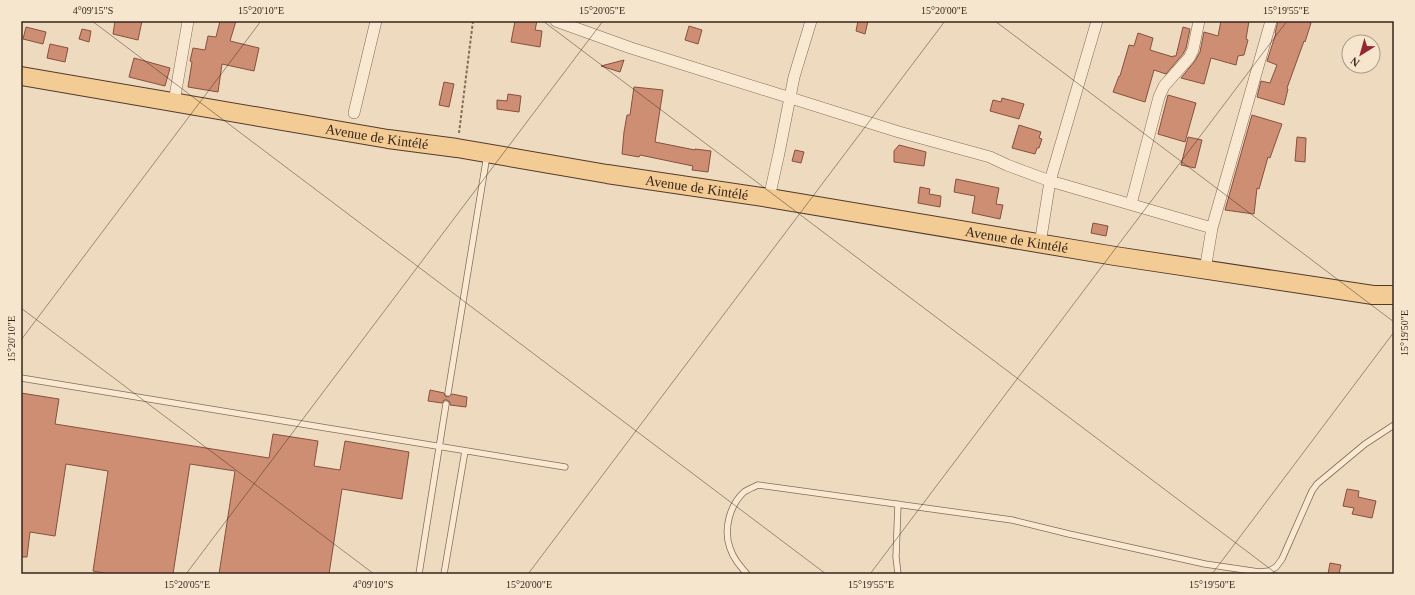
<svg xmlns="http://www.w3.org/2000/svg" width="1415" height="595" viewBox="0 0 1415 595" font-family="'Times New Roman',serif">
	<rect width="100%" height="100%" fill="#eedabf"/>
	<!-- building -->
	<path fill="#cd8e74" stroke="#86513d" d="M115 21H142L138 40 113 34Z
		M220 21H236L230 41 259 48 254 71 222 64 218 92 188 87 192 62 190 61 193 48 205 50 208 36 216 37Z
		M515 21H537L535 30 542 31 540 47 511 42Z
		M858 21H868L865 34 856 31Z
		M1221 21H1249L1246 39 1248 40 1244 55 1238 56 1236 65 1211 58 1204 84 1181 78 1195 61 1200 52 1204 32 1218 36Z
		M1278 21H1306L1311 23 1305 42 1304 41 1287 88 1288 89 1284 105 1257 97 1261 81 1270 83 1277 65 1267 61 1276 33H1275Z
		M689 26 702 30 698 44 685 40Z
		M26 27 46 32 43 44 23 39Z
		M1183 27 1190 29 1186 48 1183 54 1166 74 1154 70 1145 102 1113 92 1119 76H1120L1129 45 1134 46 1138 33 1153 38 1150 50 1173 57V56H1176Z
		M82 29 91 31 89 42 79 39Z
		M50 44 68 48 65 62 47 58Z
		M134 58 170 68 165 86 129 77Z
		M624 60 620 72 601 66Z
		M444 82 454 84 449 107 439 105Z
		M634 87 663 90 655 142 695 150V149L711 151 708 172 692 170 693 166 640 155 639 157 622 154 624 132 627 115H630Z
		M508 94 521 96 519 112 497 109V100L507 101Z
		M1168 95 1196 103 1185 142 1158 134Z
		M1002 98 1024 104 1019 119 990 111 993 100 1001 102Z
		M1252 115 1282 124 1270 158 1268 157 1259 189 1257 188 1254 214 1225 210Z
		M1019 125 1041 132 1039 138 1042 139 1039 148H1037L1035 154 1012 148Z
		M1188 137 1202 140 1195 168 1181 165Z
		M1297 137 1306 138 1305 162 1295 161Z
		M899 145 926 152 924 166 894 162V151Z
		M795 150 804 152 801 163 792 161Z
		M956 179 999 188 996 204 1003 205 1000 219 972 213 975 196 954 192Z
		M920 187 930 189 929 194 941 196 940 207 918 203Z
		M1093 223 1108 226 1106 236 1091 233Z
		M430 390 444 393 445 396 448 397 452 394 467 397 466 407 450 405V402L447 400H444L442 403 428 401Z
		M21 393 59 399 55 424 269 458 273 434 318 441 314 466 340 470 345 441 409 452 402 499 342 489 329 574H219L235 471 190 464 173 574H109L93 571 108 471 66 464 55 536 30 532 27 557H21Z
		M1347 489 1359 491 1358 497 1376 501 1372 518 1352 514 1354 508 1343 506Z
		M1330 563 1341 565 1339 574H1328Z"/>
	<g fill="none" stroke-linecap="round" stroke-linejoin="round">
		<defs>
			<path id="service" d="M21 378 565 467
				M448 393 487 155
				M898 504 896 557 898 574
				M419 574 446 404
				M444 574 465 451
				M747 574C740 566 733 558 730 548 723 529 730 505 744 492 748 489 754 487 758 485L1012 520 1069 534 1205 564 1259 572 1269 571 1276 567 1282 559 1312 491 1317 484 1365 444 1394 425"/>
			<path id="minor" d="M556 21 631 48 899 132 990 157 1007 165 1050 181 1040 244
				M1097 21 1050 181 1212 228
				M174 102 188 21
				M354 113 376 21
				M769 198 779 153 794 77 811 21
				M1131 204 1159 97 1164 86 1189 58 1193 50 1199 21
				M1205 270 1212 228 1271 21"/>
			<g id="primary">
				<path id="s1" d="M21 76 388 139 457 148 607 174 769 198 1115 256 1373 295H1394"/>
			</g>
		</defs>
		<!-- service casing -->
		<use href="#service" stroke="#876b57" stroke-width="7"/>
		<!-- minor casing -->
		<use href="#minor" stroke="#876b57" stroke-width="12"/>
		<!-- primary casing -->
		<use href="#primary" stroke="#543a2c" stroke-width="20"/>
		<!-- path -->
		<path stroke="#876b57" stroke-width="2" stroke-dasharray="3 2" stroke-linecap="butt" d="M459 133 473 21"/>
		<!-- service -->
		<use href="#service" stroke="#f9e9d2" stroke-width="5.5"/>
		<!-- minor -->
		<use href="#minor" stroke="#f9e9d2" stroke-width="11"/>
		<!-- primary -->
		<use href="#primary" stroke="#f3cb95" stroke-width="18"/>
	</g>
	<!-- ticks -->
	<path fill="none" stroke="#36251c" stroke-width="1" stroke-opacity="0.45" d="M92 21 826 574M543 21 1277 574M995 21 1394 322M21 308 374 574M21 340 261 21M186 574 603 21M528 574 945 21M870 574 1287 21M1212 574 1394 332"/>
	<g text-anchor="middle" stroke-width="3" stroke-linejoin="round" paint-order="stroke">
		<!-- street labels -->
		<g font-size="14" fill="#36251c" stroke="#f6e6ce">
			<text dy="5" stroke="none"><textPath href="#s1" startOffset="361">Avenue de Kintélé</textPath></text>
			<text dy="5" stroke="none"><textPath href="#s1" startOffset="685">Avenue de Kintélé</textPath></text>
			<text dy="5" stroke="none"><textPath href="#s1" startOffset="1009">Avenue de Kintélé</textPath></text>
		</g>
	</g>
	<!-- border -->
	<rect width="1415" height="595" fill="none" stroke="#f6e6ce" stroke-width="44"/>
	<!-- north arrow -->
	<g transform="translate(1361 54) rotate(217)"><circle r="19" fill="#f6e6ce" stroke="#a99987"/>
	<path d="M0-3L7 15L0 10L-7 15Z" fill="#972634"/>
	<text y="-6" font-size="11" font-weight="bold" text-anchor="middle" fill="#36251c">N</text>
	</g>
	<rect x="22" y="22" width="1371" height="551" fill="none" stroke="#36251c" stroke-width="1.5"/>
	<g font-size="10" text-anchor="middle" fill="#36251c">
		<text x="93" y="14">4°09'15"S</text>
		<text x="261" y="14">15°20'10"E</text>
		<text x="602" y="14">15°20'05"E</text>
		<text x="944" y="14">15°20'00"E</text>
		<text x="1286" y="14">15°19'55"E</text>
		<text transform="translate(1404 333) rotate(-90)" y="4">15°19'50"E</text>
		<text transform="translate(11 339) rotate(-90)" y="4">15°20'10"E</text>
		<text x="187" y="588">15°20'05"E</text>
		<text x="373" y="588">4°09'10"S</text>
		<text x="529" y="588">15°20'00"E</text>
		<text x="871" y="588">15°19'55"E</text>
		<text x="1212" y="588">15°19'50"E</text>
	</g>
</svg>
